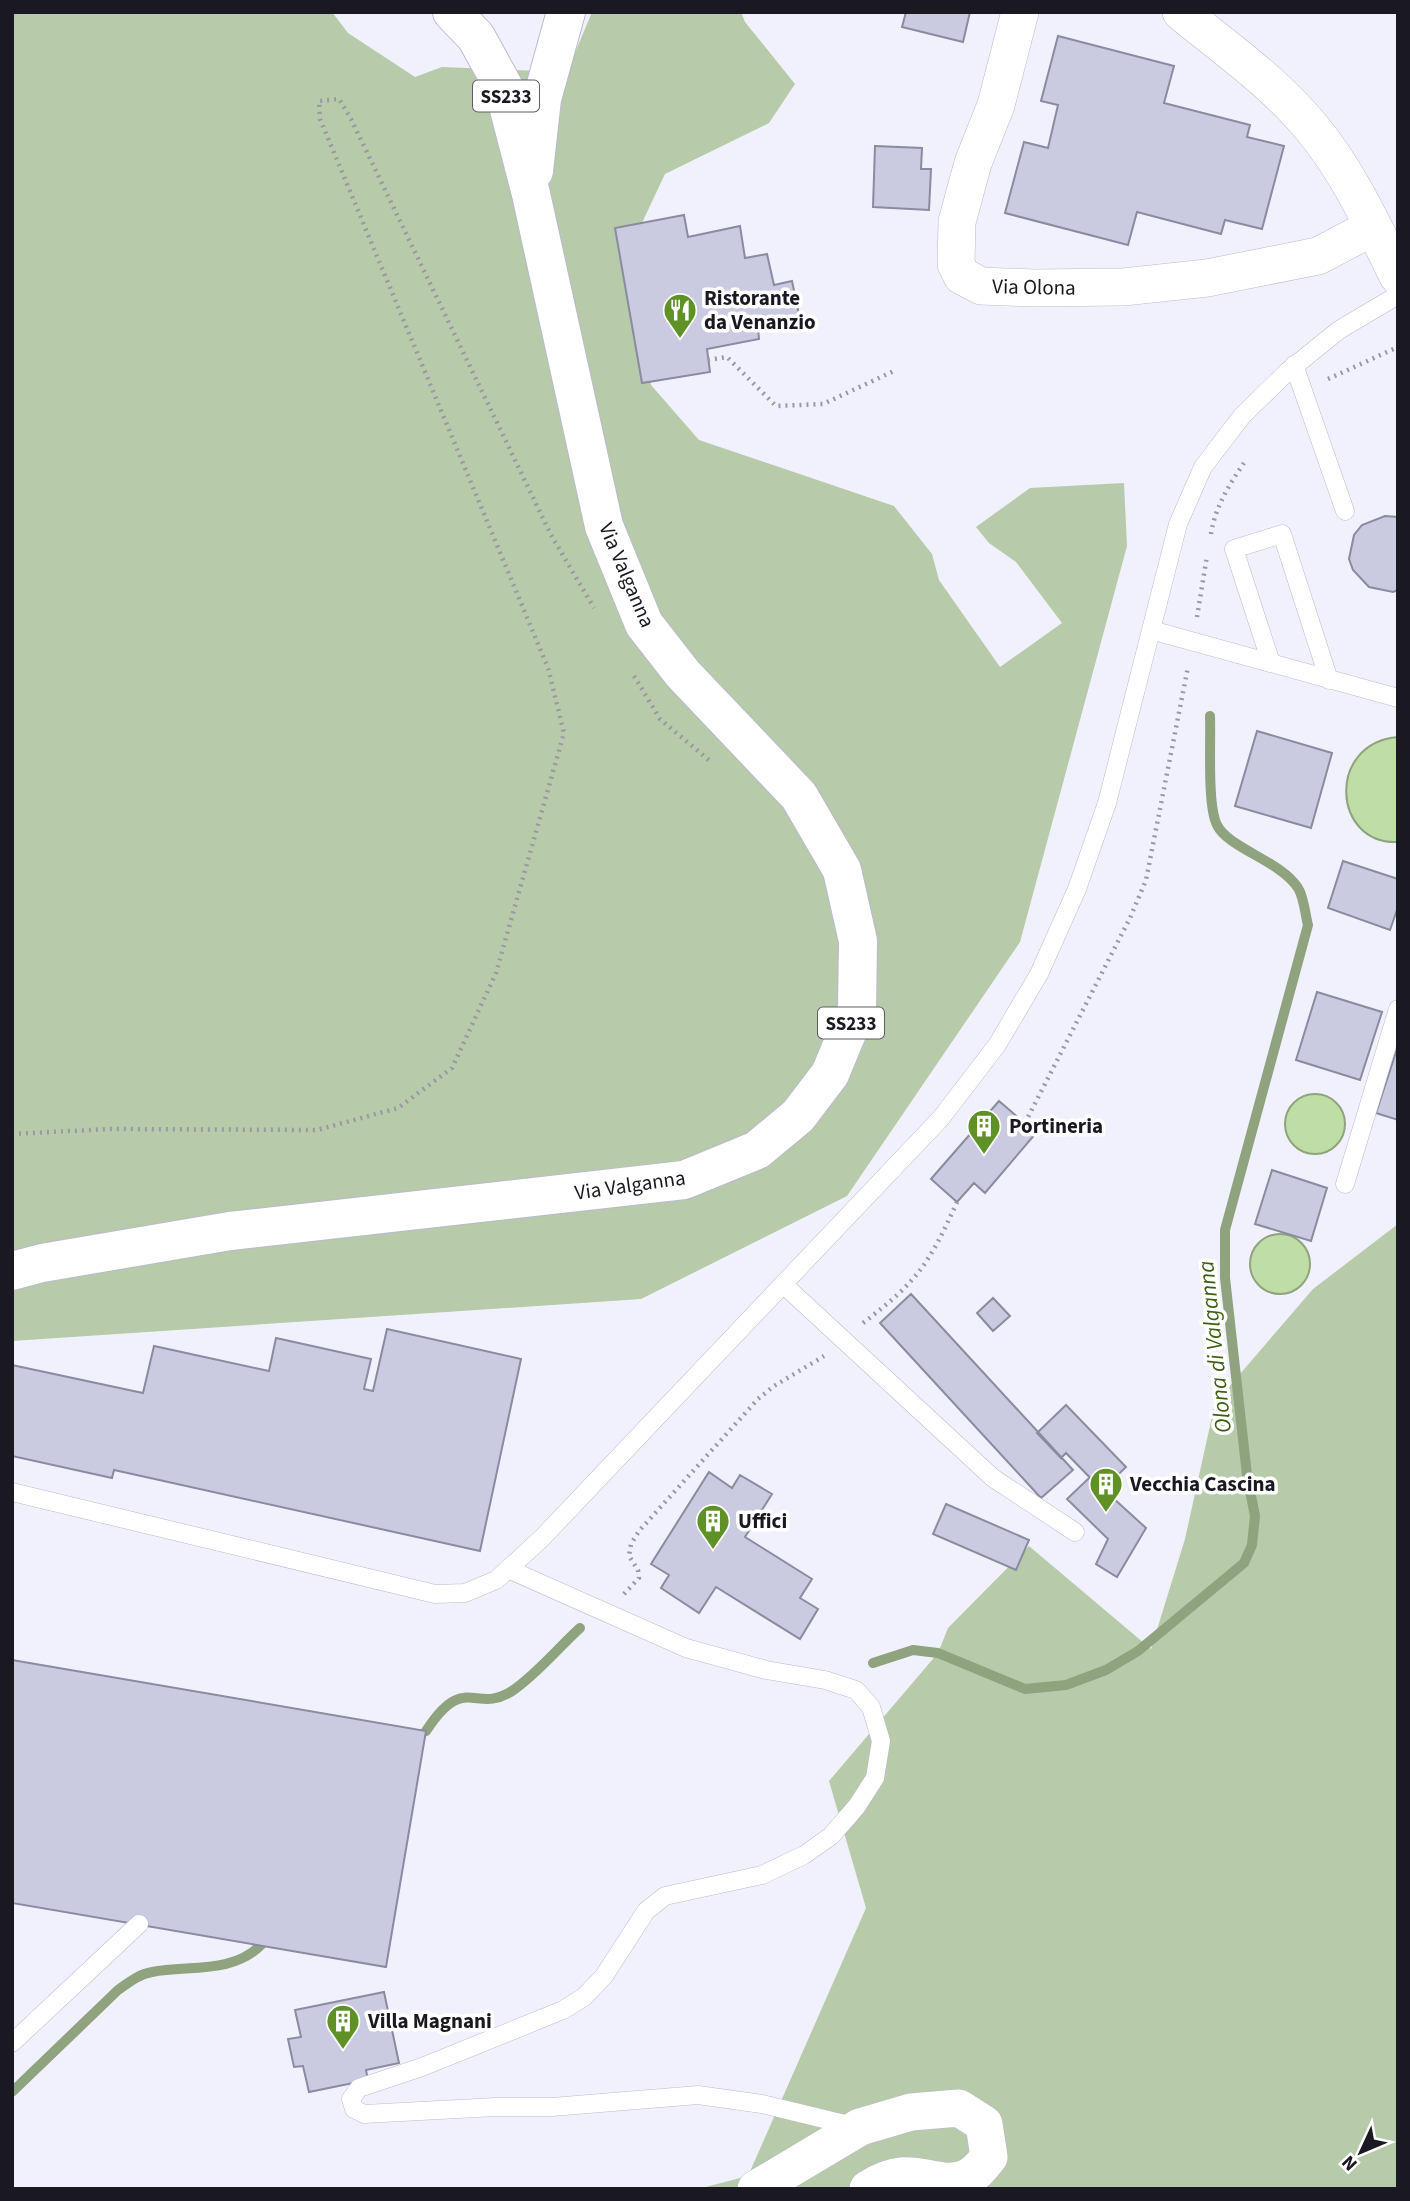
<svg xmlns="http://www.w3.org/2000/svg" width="1410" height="2201" viewBox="0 0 1410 2201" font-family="'Source Sans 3',sans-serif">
	<rect width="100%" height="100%" fill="#f1f1fe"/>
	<!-- green -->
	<path fill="#b7caa9" d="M12 12H332L348 33 415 77 442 67 567 72 592 12H741L745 22 795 84 769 123 665 174 624 261 651 385 699 440 894 506 932 554 939 580 1000 667 1062 623 1016 562 989 543 976 527 1030 488 1124 483 1127 546 1020 942 847 1196 641 1299 12 1341Z
		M1398 1224V2189H698L748 2176 866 1908 829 1781 938 1653 948 1628 1029 1546 1151 1649 1185 1539 1215 1403 1313 1289Z"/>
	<!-- water -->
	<path fill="#bfdea6" stroke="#8ea37e" stroke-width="2" d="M1398 737V842C1332 845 1326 743 1398 737Z
		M1285 1124a30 30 0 1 1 60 0a30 30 0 1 1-60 0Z
		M1250 1264a30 30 0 1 1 60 0a30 30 0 1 1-60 0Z"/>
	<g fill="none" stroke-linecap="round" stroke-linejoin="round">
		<!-- stream -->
		<path stroke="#8ea37e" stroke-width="10" d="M873 1663 913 1650 938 1653 1025 1689 1066 1685 1106 1670 1138 1651 1244 1563 1252 1545 1255 1516 1247 1475 1225 1278V1230L1308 925C1305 914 1304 897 1298 888 1281 861 1228 848 1217 825 1207 806 1211 741 1210 716
			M426 1731C465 1671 475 1715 512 1691 536 1675 558 1648 580 1628
			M12 2092 118 1990C128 1983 139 1974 152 1972 189 1965 232 1974 261 1945"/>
	</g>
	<!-- building -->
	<path fill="#cacae0" stroke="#8b8ba0" stroke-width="2" d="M906 12H970L963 42 902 27Z
		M1058 36 1174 66 1164 103 1250 125 1247 137 1284 146 1262 229 1225 220 1221 234 1137 212 1128 245 1005 213 1024 142 1048 148 1058 105 1041 101Z
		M875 146 922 148 921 169H931L929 210 873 207Z
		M684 215 688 237 740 226 745 258 767 254 774 285 792 281 800 319 758 328 759 339 707 349 710 372 642 383 615 228Z
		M1385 516 1398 517V590L1393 592 1369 587 1353 570 1349 559 1354 535 1362 525Z
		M1257 731 1332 753 1311 828 1235 806Z
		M1343 861 1398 879V907L1390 930 1328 908Z
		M1317 992 1382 1012 1360 1080 1296 1060Z
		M1398 1046V1120L1376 1113Z
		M999 1101 1036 1133 985 1193 974 1183 957 1202 931 1179Z
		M1272 1170 1327 1188 1311 1241 1255 1224Z
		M911 1294 1073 1470 1041 1498 880 1323Z
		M993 1298 1010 1316 993 1331 977 1313Z
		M387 1329 521 1359 480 1551 114 1470 112 1478 12 1456V1365L143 1393 154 1346 269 1371 276 1338 371 1359 364 1389 373 1391Z
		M1066 1405 1126 1467 1102 1490 1066 1453 1061 1458 1037 1433Z
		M709 1472 732 1488 740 1475 772 1494 745 1537 812 1579 800 1598 818 1609 800 1639 716 1587 699 1613 661 1588 669 1575 651 1564Z
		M1090 1477 1146 1528 1117 1577 1096 1564 1108 1539 1067 1499Z
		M946 1504 1029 1540 1016 1570 933 1534Z
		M12 1660 426 1731 386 1967 12 1903Z
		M384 1992 399 2063 366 2070 368 2080 309 2092 303 2066 294 2067 288 2039 301 2037 295 2010Z"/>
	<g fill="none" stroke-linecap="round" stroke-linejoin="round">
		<defs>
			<path id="lane" d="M1294 365 1345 511
				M1151 630 1398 698
				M1271 663 1234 549 1282 534 1329 680
				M1345 1184 1398 1009
				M784 1285 993 1478 1075 1532
				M12 1492 435 1594 465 1593 496 1580 541 1539 941 1118 997 1045 1039 974 1077 889 1107 803 1178 524 1203 467 1242 416 1287 372 1339 330 1398 295
				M508 1569 686 1648 766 1670 825 1680 856 1690 871 1707 881 1741 875 1778 857 1806 831 1836 804 1855 762 1875 665 1896 646 1911 604 1976 584 1997 563 2010 422 2067 359 2088 351 2099 354 2109 364 2114 496 2107H552L698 2095 762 2104 857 2127
				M12 2043 139 1924"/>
			<path id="street" d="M1020 12 996 105 973 163 957 222 956 264 962 276 981 286 1034 288 1123 287 1207 278 1318 256 1373 227
				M1181 12C1225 48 1275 83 1311 127 1348 171 1372 224 1398 276
				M756 2189 860 2127 911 2112 959 2108 984 2124 989 2157C982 2166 975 2175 964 2179 930 2189 912 2160 868 2189"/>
			<path id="primary" d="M534 171 542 99 566 12
				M12 1271 42 1263 230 1231 684 1180 757 1150 798 1116 830 1074 857 1009 858 941 842 870 799 796 683 674 644 624 604 526 531 194 503 86 476 37 452 12"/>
		</defs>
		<!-- lane casing -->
		<use href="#lane" stroke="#babacf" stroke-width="19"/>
		<!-- street casing -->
		<use href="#street" stroke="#babacf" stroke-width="38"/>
		<!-- primary casing -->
		<use href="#primary" stroke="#babacf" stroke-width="40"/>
		<!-- path -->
		<path stroke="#9998a3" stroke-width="4.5" stroke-dasharray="2 5" stroke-linecap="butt" d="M708 360 727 357 776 406 823 404 894 371
			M1328 379 1398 347
			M1211 534C1215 507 1230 483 1246 460
			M1197 617 1207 556
			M634 676 660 719 711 762
			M1025 1123 1130 918 1146 880 1188 667
			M12 1134 109 1129 317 1130 398 1108 452 1068 496 973 564 733 548 668 320 119 319 101 339 99 351 119 551 535 594 608
			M863 1323C918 1281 929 1264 957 1202
			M624 1594 639 1578 638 1570 629 1556 631 1544 639 1531 758 1399 774 1386 824 1356"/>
		<!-- lane -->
		<use href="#lane" stroke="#fff" stroke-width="18"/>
		<!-- street -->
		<use href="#street" stroke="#fff" stroke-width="37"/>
		<!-- primary -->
		<use href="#primary" stroke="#fff" stroke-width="38"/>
	</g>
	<!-- icons -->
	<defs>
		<symbol id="restaurant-pin" viewBox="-11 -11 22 30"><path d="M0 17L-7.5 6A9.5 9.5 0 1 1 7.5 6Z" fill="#5f9127" stroke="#fff"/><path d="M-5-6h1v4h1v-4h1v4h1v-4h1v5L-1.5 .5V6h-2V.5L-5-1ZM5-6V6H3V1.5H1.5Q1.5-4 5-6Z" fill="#fff"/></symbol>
		<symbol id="building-pin" viewBox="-11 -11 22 30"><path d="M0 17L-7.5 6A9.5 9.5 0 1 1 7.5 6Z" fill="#5f9127" stroke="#fff"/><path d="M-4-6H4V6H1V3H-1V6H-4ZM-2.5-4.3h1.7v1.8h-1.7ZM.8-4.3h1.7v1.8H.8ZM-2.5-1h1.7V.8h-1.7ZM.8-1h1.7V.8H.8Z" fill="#fff"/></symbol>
	</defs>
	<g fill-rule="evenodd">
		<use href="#restaurant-pin" x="661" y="291" width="38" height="52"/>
		<use href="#building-pin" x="965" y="1107" width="38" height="52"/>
		<use href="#building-pin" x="1087" y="1465" width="38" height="52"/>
		<use href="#building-pin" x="694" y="1502" width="38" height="52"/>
		<use href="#building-pin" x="324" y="2002" width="38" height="52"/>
	</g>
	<g text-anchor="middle" stroke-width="7" stroke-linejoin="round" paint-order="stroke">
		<!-- shield labels -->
		<g fill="#fff" stroke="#5f5e64" stroke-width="2">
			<rect x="473" y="80.5" width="66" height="31" rx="5"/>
			<rect x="818" y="1007.5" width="66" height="31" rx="5"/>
		</g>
		<g font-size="19" font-weight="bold" fill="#1a1921">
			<text x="506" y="103">SS233</text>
			<text x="851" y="1030">SS233</text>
		</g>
		<!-- street labels -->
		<g font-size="21" fill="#1a1921" stroke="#fff">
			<text transform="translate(1034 287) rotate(1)" y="7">Via Olona</text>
			<text transform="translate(627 575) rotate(67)" y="7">Via Valganna</text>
			<text transform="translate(630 1185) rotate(-8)" y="7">Via Valganna</text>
		</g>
		<!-- poi labels -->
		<g font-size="21" font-weight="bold" fill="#1a1921" stroke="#fff" text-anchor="start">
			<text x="704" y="305">Ristorante<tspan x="704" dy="24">da Venanzio</tspan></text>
			<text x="1009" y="1133">Portineria</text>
			<text x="1130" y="1491">Vecchia Cascina</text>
			<text x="738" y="1528">Uffici</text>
			<text x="368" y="2028">Villa Magnani</text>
		</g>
		<!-- water labels -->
		<g font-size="23" font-style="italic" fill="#3b5e10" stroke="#fff">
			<text transform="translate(1214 1347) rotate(-96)" y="8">Olona di Valganna</text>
		</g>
	</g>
	<!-- border -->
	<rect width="1410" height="2201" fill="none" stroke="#1a1921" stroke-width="28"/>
	<!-- north arrow -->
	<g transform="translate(1361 2152) rotate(226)" stroke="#ffffff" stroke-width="5" paint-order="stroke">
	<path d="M0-5L12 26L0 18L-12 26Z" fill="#1a1921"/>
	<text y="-10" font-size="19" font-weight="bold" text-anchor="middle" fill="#1a1921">N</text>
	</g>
</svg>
